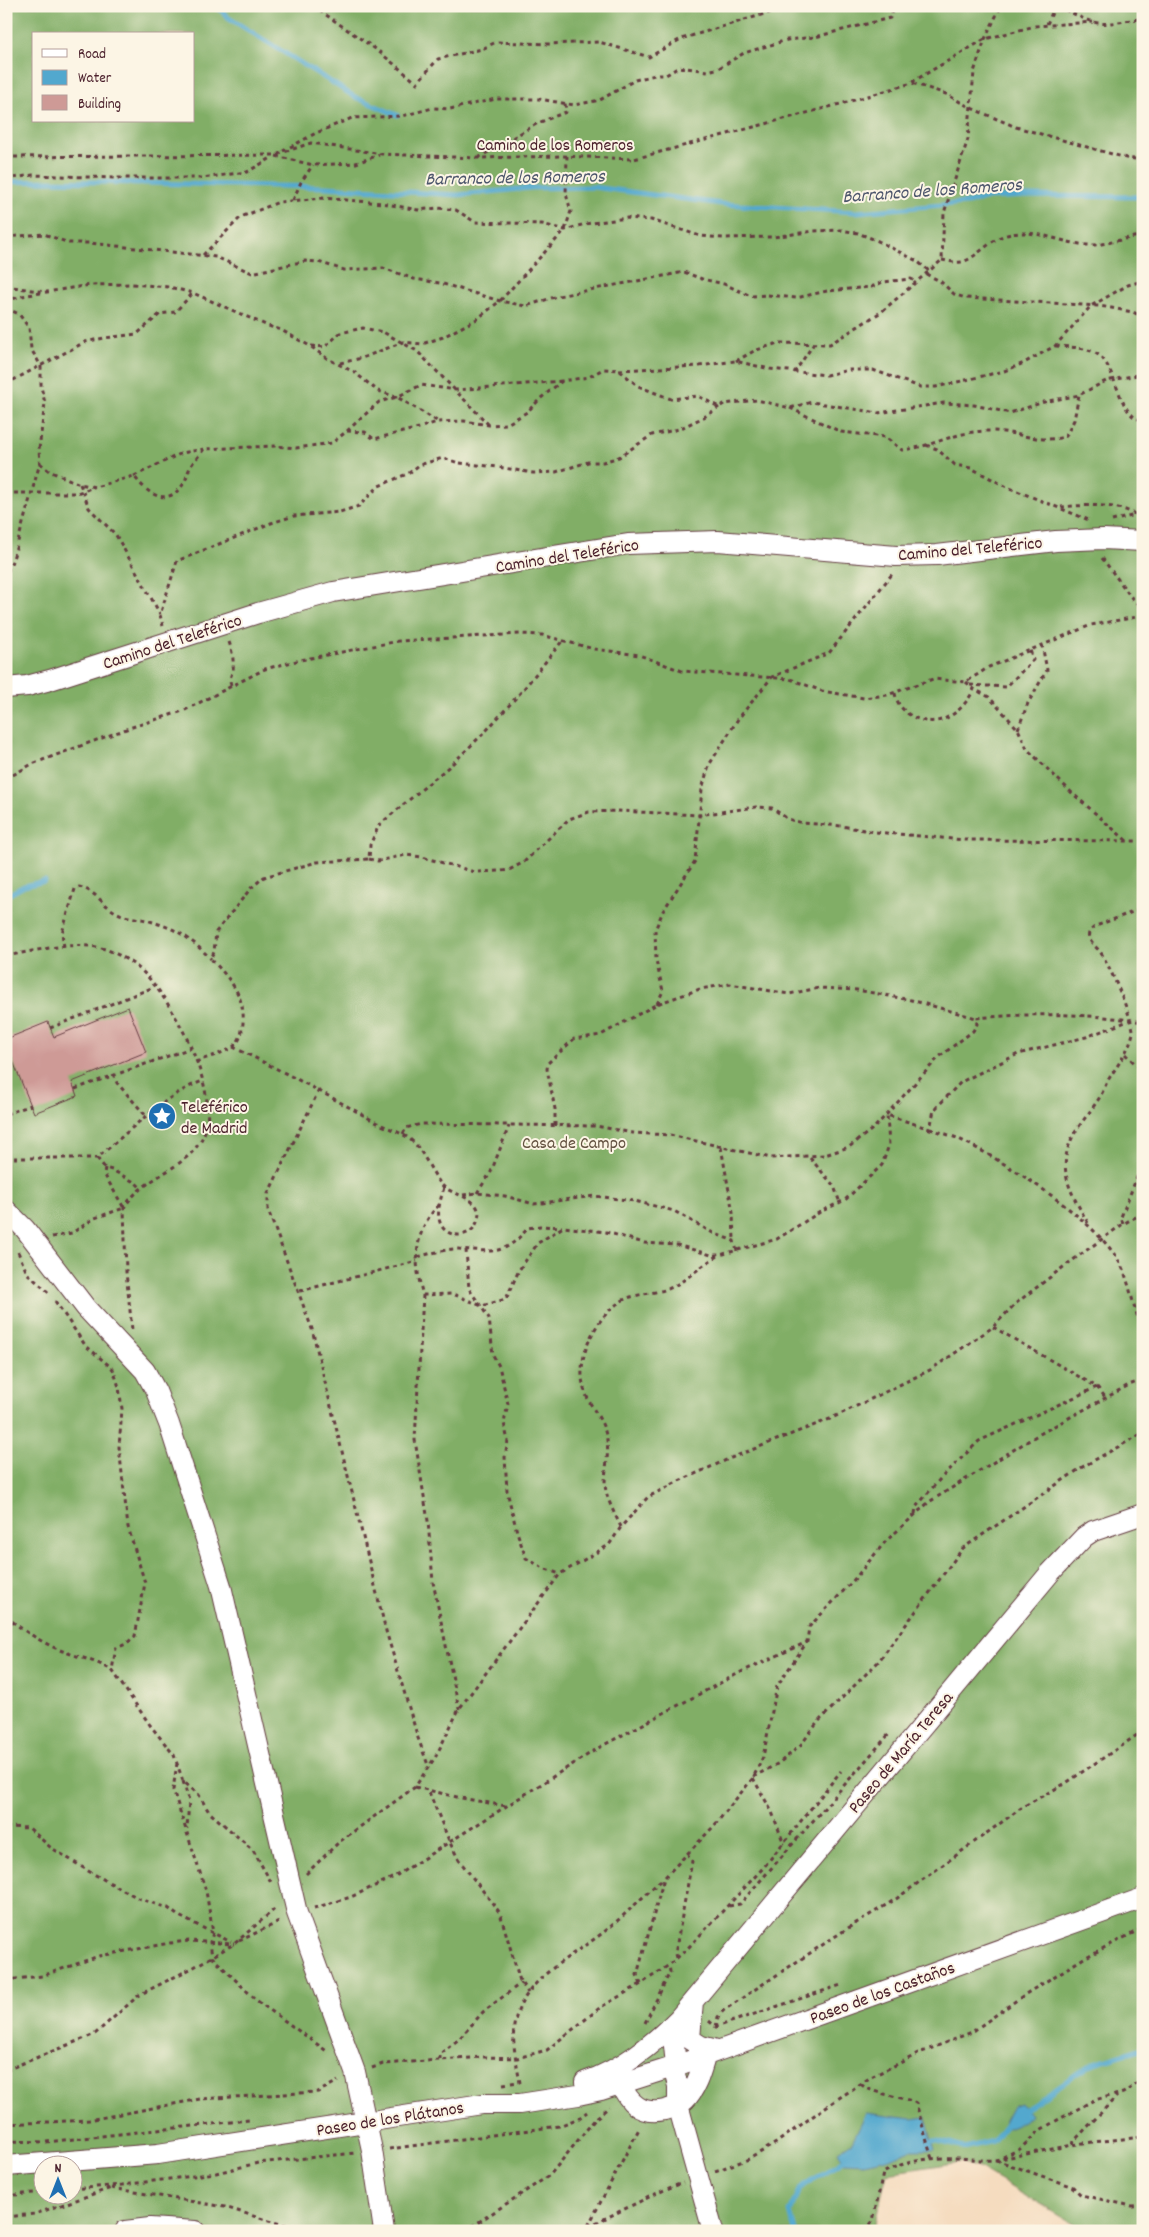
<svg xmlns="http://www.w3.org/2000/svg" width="1149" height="2237" viewBox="0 0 1149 2237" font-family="Dekko,sans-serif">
	<rect width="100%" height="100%" fill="#fcf5e5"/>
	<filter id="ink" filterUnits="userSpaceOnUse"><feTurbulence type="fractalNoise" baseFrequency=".02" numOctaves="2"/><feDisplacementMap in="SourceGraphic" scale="10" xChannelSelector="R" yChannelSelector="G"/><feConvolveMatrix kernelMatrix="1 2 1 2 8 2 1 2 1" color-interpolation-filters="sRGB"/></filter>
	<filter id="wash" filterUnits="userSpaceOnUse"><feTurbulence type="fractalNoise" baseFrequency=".0096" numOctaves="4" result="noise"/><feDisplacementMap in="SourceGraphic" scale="20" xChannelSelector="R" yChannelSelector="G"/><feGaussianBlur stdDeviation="1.12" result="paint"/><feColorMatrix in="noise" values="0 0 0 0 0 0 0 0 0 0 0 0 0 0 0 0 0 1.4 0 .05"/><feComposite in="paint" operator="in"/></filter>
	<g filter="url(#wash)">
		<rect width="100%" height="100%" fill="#f5dcbf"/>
		<!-- forest -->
		<path fill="#81ae66" stroke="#666648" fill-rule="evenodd" d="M6 6H1143V2231H1085L980 2169 961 2162 887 2173 873 2231H6ZM34 34H194V121H34ZM42 2164H72V2194H42Z"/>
		<!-- water -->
		<path fill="#52a8ce" stroke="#4e647c" d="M1021 2103 1031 2115C1023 2123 1013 2125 1003 2130L1005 2121 1013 2106Z
			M866 2113 912 2119 926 2117 935 2150H911L887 2159 864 2164 844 2163 838 2151 852 2142Z"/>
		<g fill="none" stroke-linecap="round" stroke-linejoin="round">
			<!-- stream -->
			<path stroke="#52a8ce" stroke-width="5" d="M216 6 229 18 355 97 397 115
				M6 182 50 181 326 187 458 195 531 188 593 187 722 204 856 212 967 203 988 198 1030 196 1143 197
				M6 896 24 886 45 881
				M1021 2112 1091 2064 1143 2048
				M928 2140 938 2141 964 2148 994 2141 1007 2124
				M795 2231 790 2212 799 2189 847 2158"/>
		</g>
		<g id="blocks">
			<!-- building -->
			<path fill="#ce9a96" d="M128 1007 146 1052 72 1082 77 1096 34 1113 6 1044V1039L48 1022 54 1037Z"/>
		</g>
	</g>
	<g filter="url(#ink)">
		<use href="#blocks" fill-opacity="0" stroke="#643b41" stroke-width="1"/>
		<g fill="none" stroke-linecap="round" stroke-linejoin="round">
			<defs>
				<path id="minor" d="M6 688 27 686 50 680 258 613 333 592 628 544 718 541 896 556 937 555 1056 541 1103 539 1143 541
					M6 1210 25 1229 86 1308 145 1371 156 1391 169 1424 221 1586 297 1913 355 2072 372 2150 384 2231
					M693 2001 690 2039 701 2046 717 2050
					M676 2065 674 2046 679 2018
					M673 2067 678 2086V2105L713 2231
					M585 2082C622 2069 651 2046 679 2018L1050 1573 1084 1537 1093 1531 1143 1514
					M621 2084C629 2104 642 2115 665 2110 672 2108 680 2105 685 2100 697 2088 701 2070 706 2054
					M6 2166 158 2154 482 2104H520L578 2095 601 2090 673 2067 1143 1898
					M125 2231 150 2228 195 2231"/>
			</defs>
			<!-- minor casing -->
			<use href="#minor" stroke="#643b41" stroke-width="22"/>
			<!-- path -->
			<path stroke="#643b41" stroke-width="3" stroke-dasharray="4 4" stroke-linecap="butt" d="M313 6 377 50 417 83 438 59 482 49 496 42 548 44 599 42 649 57 681 39 778 10 781 6
				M1058 6C1075 14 1092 26 1111 23 1122 22 1132 19 1143 19
				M1047 24 1055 6
				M912 82 985 39 1035 26 1093 22
				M283 151 316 133 352 118 402 116 433 108 450 109 496 99H539L574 105 600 100 635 80 655 75H666L679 67 708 71 719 68 744 53 787 40 815 37 890 18 895 6
				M276 156 313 165 356 163 379 155
				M6 157 275 155 311 143 382 154 478 158 562 156 634 159 844 103 912 83 946 94 971 108 1016 127 1126 158 1143 160
				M478 158 538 123 566 112 565 103
				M6 179 33 175 115 178H202L247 172 273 157
				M293 200 301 182 313 165
				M6 237 44 234 69 243H90L216 257 252 273 305 261 318 262 344 270 383 268 414 279 440 283 500 301 526 306 558 296 684 272 702 279 724 284 751 296 768 295 796 298 827 291 871 287 883 282 911 279 917 282
				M203 255 241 217 279 202 322 198 382 203 418 210 438 208 456 210 475 222 542 224 565 230 585 224 627 218 651 220 700 236 723 238 773 237 814 231 841 230 858 233 878 241 917 261 929 271
				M942 260C947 261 955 263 961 262 974 260 989 241 1003 236 1035 226 1059 244 1090 245 1108 245 1125 237 1143 236
				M926 274 940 281 954 294 965 298 1100 306 1133 312 1143 317
				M6 286 45 292
				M6 301 22 296 90 285 132 284 169 287 193 293 268 326 281 330 310 346 328 359 354 372 378 391 397 397 421 385 456 390 562 381
				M6 308 19 314 29 328 31 349 41 366V387L45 403 39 449 40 463 13 559 8 570 6 587
				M311 346 325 347 340 333 363 328 383 332 417 351 489 425
				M1056 346C1069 347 1091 347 1101 357 1117 372 1120 419 1143 420
				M736 361 754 351 778 343 830 344 881 312 942 260 944 213 968 139 974 72 985 39 1001 6
				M340 363 362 358 403 342 422 344 443 337 477 319 500 301 565 230 571 211 566 194 567 156
				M619 370 699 366 735 361 770 369 826 375 849 370H873L920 387H936L1004 371 1024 363 1055 346 1091 306 1128 285 1143 281
				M794 373 813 345
				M6 384 85 342 104 338 137 334 160 314 175 312 193 293
				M790 408 841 432 885 437 902 450C934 447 956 430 991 431 1015 431 1043 445 1066 436L1074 420 1079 395
				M347 431 379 402 397 397 437 421
				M926 445 937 449 955 465 971 468 1007 487 1091 521
				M40 463 49 471 80 484 95 487 134 476C148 495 168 508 184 483 187 478 187 473 190 468 193 461 200 455 204 449L275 446 296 448 332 443 347 431 365 432 374 439 419 428 437 422 464 421 489 425 507 424 527 412 541 398 562 381 589 377 603 369 619 370 638 386 671 399 698 396 719 407 724 404 757 400 790 408 812 402 878 413 944 403 974 405 1010 413 1044 402 1079 395 1106 381 1143 374
				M134 476 182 453 204 449
				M80 484 89 508 116 535 160 614
				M6 493H77L94 487
				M1061 507C1085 505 1114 503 1135 514
				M1112 521 1143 513
				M1102 558 1134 601 1143 608
				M163 626 160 615 177 561 271 523 294 516 340 512 359 506 379 486 409 473 419 465 443 458 459 463 498 467 533 473 556 472 588 462H603L619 457 652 435 679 429 704 417 719 407
				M229 642C232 650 234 661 233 670 231 676 229 679 231 685
				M966 682 974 689 989 697 1018 729 1027 749 1071 792 1127 841
				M970 685 1006 687 1033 660 1030 650
				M895 693C898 714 924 727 944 719 957 714 968 702 974 689
				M1018 729 1028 703 1047 670 1042 645
				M6 779 32 764 129 728 183 711 265 669 300 660 399 641 520 634 542 635 594 649 639 655 682 671 790 679 822 691 864 698 887 695 933 679 966 682 989 667 1091 625 1143 616
				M369 859 378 861 406 855 422 857 475 872 501 871 509 870 524 862 569 819 589 812 618 811 699 815 756 807 772 808 788 819 802 823 842 826 875 832 964 840 1143 841
				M64 947 62 933 75 889 79 887C96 890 104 908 120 914 128 918 138 918 146 920 178 929 188 936 211 959
				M6 956C35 951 68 942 97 947 114 950 134 963 146 975 175 1006 221 1092 204 1134 189 1170 143 1175 124 1208L126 1272 132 1330
				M657 1004 663 991 656 960 655 930 663 911 695 861 702 789 709 765 738 719 772 677 829 653 893 573
				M50 1028 154 987
				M233 1047C280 1070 326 1094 372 1120 385 1128 401 1131 412 1141 424 1151 435 1181 445 1188 458 1196 486 1200 477 1222 472 1237 452 1239 443 1228 434 1216 441 1199 444 1187
				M6 1048H8
				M1125 1054 1143 1071
				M196 1062C208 1057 222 1054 233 1047 238 1043 241 1037 242 1030 248 999 231 980 211 959L214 952 216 932 251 888 264 877 317 862 369 859 370 845 379 825 452 764 486 731 522 691 563 640
				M113 1074 117 1083 147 1117
				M75 1089 191 1048
				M319 1090 268 1194V1210L312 1329 386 1631 418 1738 428 1765
				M6 1114 31 1105
				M555 1126V1109L547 1069 548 1063 574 1039 601 1035 657 1004 700 989 730 984 789 994 819 988 857 990 911 1000 976 1018
				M930 1129C940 1132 950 1135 959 1139 1006 1162 1100 1221 1122 1267 1131 1287 1133 1310 1143 1329
				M403 1134 406 1128 421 1124 596 1126 633 1133 670 1135 771 1158 825 1155 849 1147 875 1127 939 1057 973 1031 977 1024 976 1018C1032 1013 1088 1013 1143 1022
				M721 1147 733 1213 734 1240
				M6 1158H97C129 1132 165 1094 203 1081
				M97 1158 105 1168 112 1170 136 1183 141 1188
				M810 1158 834 1186 840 1203
				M477 1193 491 1172 509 1126
				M463 1195 477 1193 505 1196 534 1204 594 1196 635 1201 674 1211 713 1233 734 1241 737 1251
				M439 1205C414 1230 413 1262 423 1295L453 1294 482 1306 506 1299 519 1270 538 1243 563 1227 606 1232 644 1243 677 1245 711 1255H720L777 1239 820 1212 845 1200 882 1165 889 1145 887 1115 930 1129 934 1110 961 1082 1018 1054 1086 1037 1131 1020
				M1088 1223C1070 1191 1054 1167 1076 1131 1082 1121 1091 1111 1098 1100 1103 1093 1105 1084 1110 1077 1119 1063 1129 1050 1133 1033 1135 1024 1108 962 1101 953 1098 948 1091 944 1089 938 1087 932 1092 929 1096 926L1143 908
				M1123 1224 1121 1217 1143 1162
				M52 1237 72 1233 95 1218 124 1208 104 1174 105 1168
				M466 1250 469 1289 489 1318 493 1355 499 1366 508 1404 504 1423 508 1441 505 1457 507 1491 517 1532 526 1558 543 1568 560 1574
				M18 1252 27 1273 50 1294
				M418 1257C427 1254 451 1248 459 1249 494 1251 503 1257 528 1228L540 1226 562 1227
				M300 1291 417 1261
				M423 1295 415 1440 428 1521 433 1582 459 1709
				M55 1301 85 1345 113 1369 119 1387 122 1409 119 1447 128 1527 145 1583 135 1636 126 1644 116 1648 112 1670 150 1725 174 1755 183 1781 199 1795 209 1812 253 1850 271 1882
				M993 1327 1097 1387 1106 1398
				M915 1514 916 1507 940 1479 979 1441 1097 1387
				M621 1527C615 1514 606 1499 605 1484 605 1468 610 1451 606 1435 602 1417 586 1403 583 1384 577 1356 596 1317 620 1302 634 1293 653 1294 668 1289 685 1282 701 1265 718 1256
				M6 1616C19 1628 37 1639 53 1647 72 1656 93 1659 112 1670
				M177 1763 173 1790 206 1891 213 1933 210 1942 212 1957 256 2000 328 2052
				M753 1777 779 1763 800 1746 818 1722 878 1662 963 1548 1084 1466 1143 1433
				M753 1778 772 1812 784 1844
				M183 1781 189 1801 187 1829
				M415 1787 461 1798 506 1806
				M429 1792 450 1843 459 1860 500 1913 520 1981 528 1993
				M6 1827 29 1828 50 1847 90 1872 140 1899 168 1908 177 1915 231 1942
				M306 1874 339 1842 415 1787 436 1756 459 1709 560 1574 609 1545 621 1527 648 1497 679 1481 731 1458 830 1419 930 1370 993 1327 1015 1304 1066 1265 1123 1224 1143 1213
				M729 1906 740 1904 890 1733
				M314 1908 351 1897 394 1877 600 1747 739 1673 807 1642
				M239 1941 281 1921
				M676 1958 675 1954 692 1861 688 1855
				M6 1980 42 1976 99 1956 170 1943 189 1941 234 1944
				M641 1984 637 1975 664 1878 714 1826 753 1778 763 1757 777 1686 807 1642 809 1627 852 1582 885 1542 929 1502 1036 1436 1129 1385 1143 1380
				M709 2021 716 2027 841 1985
				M645 2023 670 1972 669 1965
				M716 2027 718 2017 723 2011 748 1994 848 1928 896 1899 1024 1806 1066 1783 1143 1731
				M440 2060V2054L459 2039 483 2012 521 1983
				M372 2068 383 2064 440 2060 484 2057 517 2058 547 2050 601 2007 641 1984 669 1965 687 1949 764 1867 841 1771
				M6 2070 95 2034 139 1995 194 1967 234 1944 277 1907
				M520 2083C517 2065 512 2044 514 2026 522 1976 576 1956 610 1927 628 1912 646 1894 663 1878
				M503 2084 520 2082
				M861 2084C870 2094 902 2096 916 2103L932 2159
				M6 2124 89 2120 200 2099 318 2092 338 2081
				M6 2141 46 2142 249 2120
				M1073 2145 1074 2141 1117 2096
				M389 2149 559 2126 579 2118 587 2112
				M1003 2157 1020 2149 1040 2130 1054 2122 1094 2100 1123 2093 1143 2080
				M996 2160 1073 2187 1081 2195 1132 2206 1143 2205
				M715 2171 749 2159 776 2143 827 2106 871 2077 922 2052 972 2032 1024 1995 1084 1958 1143 1928
				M111 2188 225 2207 269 2221 310 2231
				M72 2189 122 2185 216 2173 258 2163 355 2153
				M6 2196 42 2192
				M6 2217 35 2214 111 2188
				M588 2226C620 2213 650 2194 683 2183
				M465 2231 550 2175 596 2118 609 2107
				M582 2231 588 2226 640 2127
				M865 2231 873 2221 883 2173C903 2161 932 2157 956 2158 969 2158 981 2161 995 2160L1083 2143 1143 2137"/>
			<!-- minor -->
			<use href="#minor" stroke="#fff" stroke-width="20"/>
		</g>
	</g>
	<!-- icons -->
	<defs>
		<symbol id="sight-disc" viewBox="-11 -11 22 22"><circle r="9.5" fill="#1f6fb2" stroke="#fcf5e5"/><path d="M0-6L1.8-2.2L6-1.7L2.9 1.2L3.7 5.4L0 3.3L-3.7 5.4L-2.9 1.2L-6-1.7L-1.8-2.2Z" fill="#fff"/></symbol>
	</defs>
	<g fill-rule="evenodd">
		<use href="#sight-disc" x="146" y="1100" width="32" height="32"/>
	</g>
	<g text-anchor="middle" stroke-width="4" stroke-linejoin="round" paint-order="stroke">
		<!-- street labels -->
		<g font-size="18" fill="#4a1f2b" stroke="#fcf5e5">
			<text x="555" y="150">Camino de los Romeros</text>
			<text transform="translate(970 548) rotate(-5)" y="6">Camino del Teleférico</text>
			<text transform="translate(567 555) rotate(-9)" y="6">Camino del Teleférico</text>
			<text transform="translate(172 641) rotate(-18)" y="6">Camino del Teleférico</text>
			<text transform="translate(900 1752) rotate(-50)" y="6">Paseo de María Teresa</text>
			<text transform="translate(882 1992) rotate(-20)" y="6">Paseo de los Castaños</text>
			<text transform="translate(390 2118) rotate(-9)" y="6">Paseo de los Plátanos</text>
		</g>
		<!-- poi labels -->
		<g font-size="18" fill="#4a1f2b" stroke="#fcf5e5" text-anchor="start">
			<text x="181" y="1112">Teleférico<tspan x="181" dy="21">de Madrid</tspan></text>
		</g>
		<!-- park labels -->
		<g font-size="18" fill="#645241" stroke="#fcf5e5">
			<text x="574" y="1148">Casa de Campo</text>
		</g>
		<!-- water labels -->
		<g font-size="19" font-style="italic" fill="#4d566c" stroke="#fcf5e5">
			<text transform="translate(515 176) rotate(-1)" y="7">Barranco de los Romeros</text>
			<text transform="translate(932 189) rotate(-4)" y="7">Barranco de los Romeros</text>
		</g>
	</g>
	<!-- margin -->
	<rect width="1149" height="2237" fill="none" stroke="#fcf5e5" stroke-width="25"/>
	<!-- legend -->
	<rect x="32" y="32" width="162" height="90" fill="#fcf5e5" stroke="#b59f9b"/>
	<rect x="42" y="49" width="25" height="8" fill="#ffffff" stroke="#b59f9b"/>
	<text x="78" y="58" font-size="15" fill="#4a1f2b">Road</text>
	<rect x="42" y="70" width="25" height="15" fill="#52a8ce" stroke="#b59f9b"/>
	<text x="78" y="82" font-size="15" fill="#4a1f2b">Water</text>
	<rect x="42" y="95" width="25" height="15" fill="#ce9a96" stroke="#b59f9b"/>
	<text x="78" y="108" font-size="15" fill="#4a1f2b">Building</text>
	<!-- north arrow -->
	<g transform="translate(58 2180)"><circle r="24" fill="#fcf5e5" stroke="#b59f9b"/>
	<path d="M0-4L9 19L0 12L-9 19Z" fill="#1f6fb2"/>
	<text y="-8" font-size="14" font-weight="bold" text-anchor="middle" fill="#4a1f2b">N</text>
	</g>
</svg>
